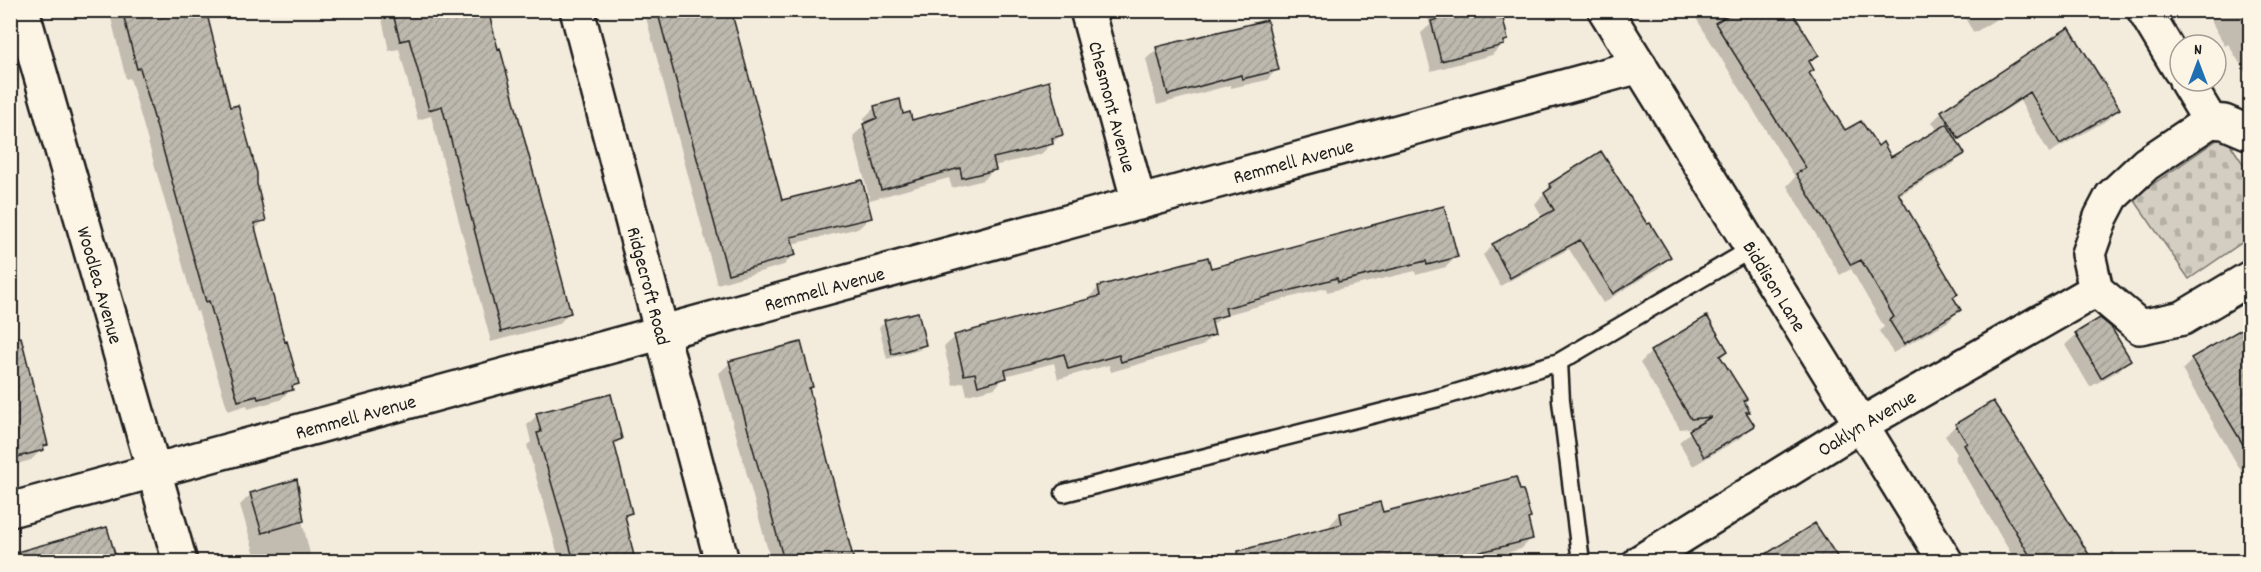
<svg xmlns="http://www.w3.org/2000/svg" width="2261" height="572" viewBox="0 0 2261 572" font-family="Dekko,sans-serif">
	<defs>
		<pattern id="cemetery-stones" width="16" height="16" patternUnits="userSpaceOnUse" patternTransform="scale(1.5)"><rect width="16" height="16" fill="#d3cec1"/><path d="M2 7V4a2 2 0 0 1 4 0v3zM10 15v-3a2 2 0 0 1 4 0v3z" fill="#b5b0a5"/></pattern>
		<pattern id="building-hatch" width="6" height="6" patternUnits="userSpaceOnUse" patternTransform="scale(1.5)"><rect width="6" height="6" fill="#beb9ae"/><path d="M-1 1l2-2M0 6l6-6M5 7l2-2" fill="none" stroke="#a39e95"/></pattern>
	</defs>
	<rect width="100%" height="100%" fill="#f3ecdd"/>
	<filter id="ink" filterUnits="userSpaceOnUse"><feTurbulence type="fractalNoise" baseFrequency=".0167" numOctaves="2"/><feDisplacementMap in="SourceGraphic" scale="12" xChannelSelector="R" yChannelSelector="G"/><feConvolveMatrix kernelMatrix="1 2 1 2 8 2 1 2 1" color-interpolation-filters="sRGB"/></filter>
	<g filter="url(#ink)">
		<!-- cemetery -->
		<path fill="url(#cemetery-stones)" stroke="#78756e" stroke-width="1.5" d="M2224 135 2250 174V237L2189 279 2133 198Z"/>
		<!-- shadow -->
		<path fill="#0003" d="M109 10H203L229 108 255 184 264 220 255 230 284 344 297 383 280 400 248 409 247 405 228 411 198 311 196 312 130 78 126 79Z
			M380 10H486L569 313 559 324 491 342 431 116 418 120 399 49 389 51Z
			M644 10H730L781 202 870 218 859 228 792 244 794 254 784 265 717 284Z
			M1426 10H1499L1506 40 1492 55 1431 71 1421 33 1430 25Z
			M1691 10H1778L1817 55 1809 63 1808 74 1845 132 1878 148 1891 159 1938 131 1932 122 1942 112 2069 29 2118 109 2109 119 2049 153 2020 101 1956 142 1963 153 1953 164 1898 196 1956 294 1952 299 1959 310 1949 321 1893 353 1879 331 1884 327 1851 269 1840 275 1787 186 1795 177Z
			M1960 10H2011L1974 33Z
			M2205 10H2250V80L2228 44 2225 46Z
			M1157 49 1277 69 1267 80 1231 88V85L1157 105 1146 59Z
			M899 101 902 115 911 122 1062 134 1041 154 994 166V169L984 180 952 188 949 178 870 200 853 136 865 125 864 118 874 108Z
			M1550 186 1647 226 1669 257 1660 267 1603 303 1569 249 1500 286 1483 255 1493 245 1543 218 1535 204Z
			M1456 257 1446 267 1416 275 1415 271 1327 292 1326 288 1225 315 1211 326 1213 335 1202 346 1111 372 1109 365 1058 379 1054 363 1005 376 995 388 967 395 964 382 953 385 944 347 955 337 1088 301V298L1098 288 1210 270Z
			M10 311 46 445 31 460 10 466Z
			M1706 318 1726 351 1720 357 1748 412 1745 415 1753 426 1742 437 1693 466 1679 442 1697 427 1680 429 1640 363 1651 352Z
			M2100 320 2129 360 2118 371 2090 387 2065 345 2076 335Z
			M885 322 925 345 919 350 887 359 879 327Z
			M2250 326V486L2182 370 2192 360Z
			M730 363 811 386 808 390 854 562H771L719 373Z
			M537 415 621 439 613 446 631 512 624 519 634 562H560L527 445 531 442 527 425Z
			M1956 425 2073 560 2016 562 1954 457 1957 454 1945 436Z
			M251 494 302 521 312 562H257L240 505Z
			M1340 514 1527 520 1532 538 1521 549 1472 562H1208L1331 529 1330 525Z
			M1815 525 1838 562H1758Z
			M106 529 115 562H20L21 560Z
			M2113 551 2121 562H2098Z"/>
		<!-- building -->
		<path fill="url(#building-hatch)" stroke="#1c1c1c" stroke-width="1.5" d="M122 10H206L230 107 238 105 257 173V184L266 221 254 223 285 342 287 341 299 384 292 386 293 390 258 399 257 396 238 401 209 301 206 302 140 68 137 69Z
			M392 10H488L498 49 500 48 571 313 501 332 442 106 429 110 409 39 400 41Z
			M657 10H731L782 200 862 180 872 218 791 237 796 255 728 274Z
			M1474 10H1501L1508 40 1504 41V45L1441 61 1431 21Z
			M1736 10H1791L1819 55 1809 61 1814 70 1809 73 1845 130 1861 121 1878 146 1883 142 1891 157 1947 124 1965 154 1898 193 1958 294 1953 297 1961 310 1904 344 1889 320 1894 317 1861 260 1851 265 1796 174 1806 168 1715 23Z
			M1267 20 1279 70 1242 79 1241 75 1168 95 1156 47Z
			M2069 27 2120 109 2060 144 2030 92 1959 139 1941 111Z
			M1049 81 1063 135 1052 138 1053 144 993 158 996 170 962 178 960 168 881 190 863 124 877 118 874 106 900 99 903 114 910 112 912 120Z
			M1601 151 1647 224 1650 223 1671 257 1613 294 1580 240 1510 278 1492 244 1554 210 1544 193 1551 188 1549 184Z
			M1444 206 1458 257 1427 265 1426 261 1338 282 1337 278 1225 308 1227 315 1211 319 1215 335 1121 362 1119 355 1068 369 1064 354 1005 370 1007 378 978 386 975 373 964 375 954 335 1100 296 1098 286 1208 257 1211 268Z
			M918 312 926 345 892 354 884 320Z
			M1707 316 1728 351 1720 356 1747 399 1744 401 1750 412H1746L1755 426 1704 457 1689 430 1711 417 1691 419 1650 351Z
			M2100 318 2111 327 2131 360 2101 378 2075 333Z
			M2250 324V456L2191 358Z
			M21 337 48 445 43 446 44 450 10 459V338Z
			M801 342 813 387 809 388 854 561H784L729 361Z
			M611 394 622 439 614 442 632 513 625 515 635 561H574L537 433 541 432 536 413Z
			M1993 401 2030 459 2093 561H2033L1964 445 1967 443 1955 424Z
			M1516 477 1520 490H1523L1531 518 1528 519 1533 539 1445 561H1239L1238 551 1342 524 1340 513 1380 502 1383 512Z
			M297 479 304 521 262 533 250 493Z
			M1815 523 1840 561H1755Z
			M107 527 117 561H14L13 553Z"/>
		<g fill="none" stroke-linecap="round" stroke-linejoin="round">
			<defs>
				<path id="lane" d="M1064 493 1442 397 1559 362
					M1581 562 1561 401 1559 362 1753 248"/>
				<g id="street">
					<path id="s1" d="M22 10 180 562"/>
					<path id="s2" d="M577 10 722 562"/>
					<path id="s3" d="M1087 10 1139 203"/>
					<path id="s4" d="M1605 10 1946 562"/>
					<path d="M2144 10 2180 70"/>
					<path d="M2186 81 2210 121"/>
					<path d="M2210 121 2146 164 2112 196 2101 217 2088 254 2096 290 2140 327 2183 318 2250 278"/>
					<path d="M2210 121 2224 122 2250 133"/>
					<path id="s5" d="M10 510 1640 66"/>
					<path id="s6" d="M1640 562 1862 424 2096 290"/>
				</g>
			</defs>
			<!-- lane casing -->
			<use href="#lane" stroke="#1c1c1c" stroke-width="21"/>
			<!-- street casing -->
			<use href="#street" stroke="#1c1c1c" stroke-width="38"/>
			<!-- lane -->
			<use href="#lane" stroke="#fcf5e5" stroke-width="16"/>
			<!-- street -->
			<use href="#street" stroke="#fcf5e5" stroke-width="33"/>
		</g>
	</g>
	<g text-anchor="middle" stroke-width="4.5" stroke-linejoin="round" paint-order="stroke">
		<!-- street labels -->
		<g font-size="20" fill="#1c1c1c" stroke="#fcf5e5">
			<text dy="7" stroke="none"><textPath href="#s3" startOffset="100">Chesmont Avenue</textPath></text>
			<text dy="7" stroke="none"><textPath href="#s5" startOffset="1330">Remmell Avenue</textPath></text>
			<text dy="7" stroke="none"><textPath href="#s4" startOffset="324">Biddison Lane</textPath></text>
			<text dy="7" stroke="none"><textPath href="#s1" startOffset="286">Woodlea Avenue</textPath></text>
			<text dy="7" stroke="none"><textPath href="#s2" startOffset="285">Ridgecroft Road</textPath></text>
			<text dy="7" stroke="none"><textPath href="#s5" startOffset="844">Remmell Avenue</textPath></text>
			<text dy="7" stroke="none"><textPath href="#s5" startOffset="358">Remmell Avenue</textPath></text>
			<text dy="7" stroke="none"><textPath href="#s6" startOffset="266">Oaklyn Avenue</textPath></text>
		</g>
	</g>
	<!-- margin -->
	<rect width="2261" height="572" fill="none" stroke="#fcf5e5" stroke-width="36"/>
	<rect x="18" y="18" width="2225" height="536" fill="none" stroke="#1c1c1c" stroke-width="2" filter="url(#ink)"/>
	<!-- north arrow -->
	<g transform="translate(2198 63)"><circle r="28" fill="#fcf5e5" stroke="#a29e95" stroke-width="1.5"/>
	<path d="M0-4.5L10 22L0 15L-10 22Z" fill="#1f6fb2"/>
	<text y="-9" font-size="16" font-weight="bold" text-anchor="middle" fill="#1c1c1c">N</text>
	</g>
</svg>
